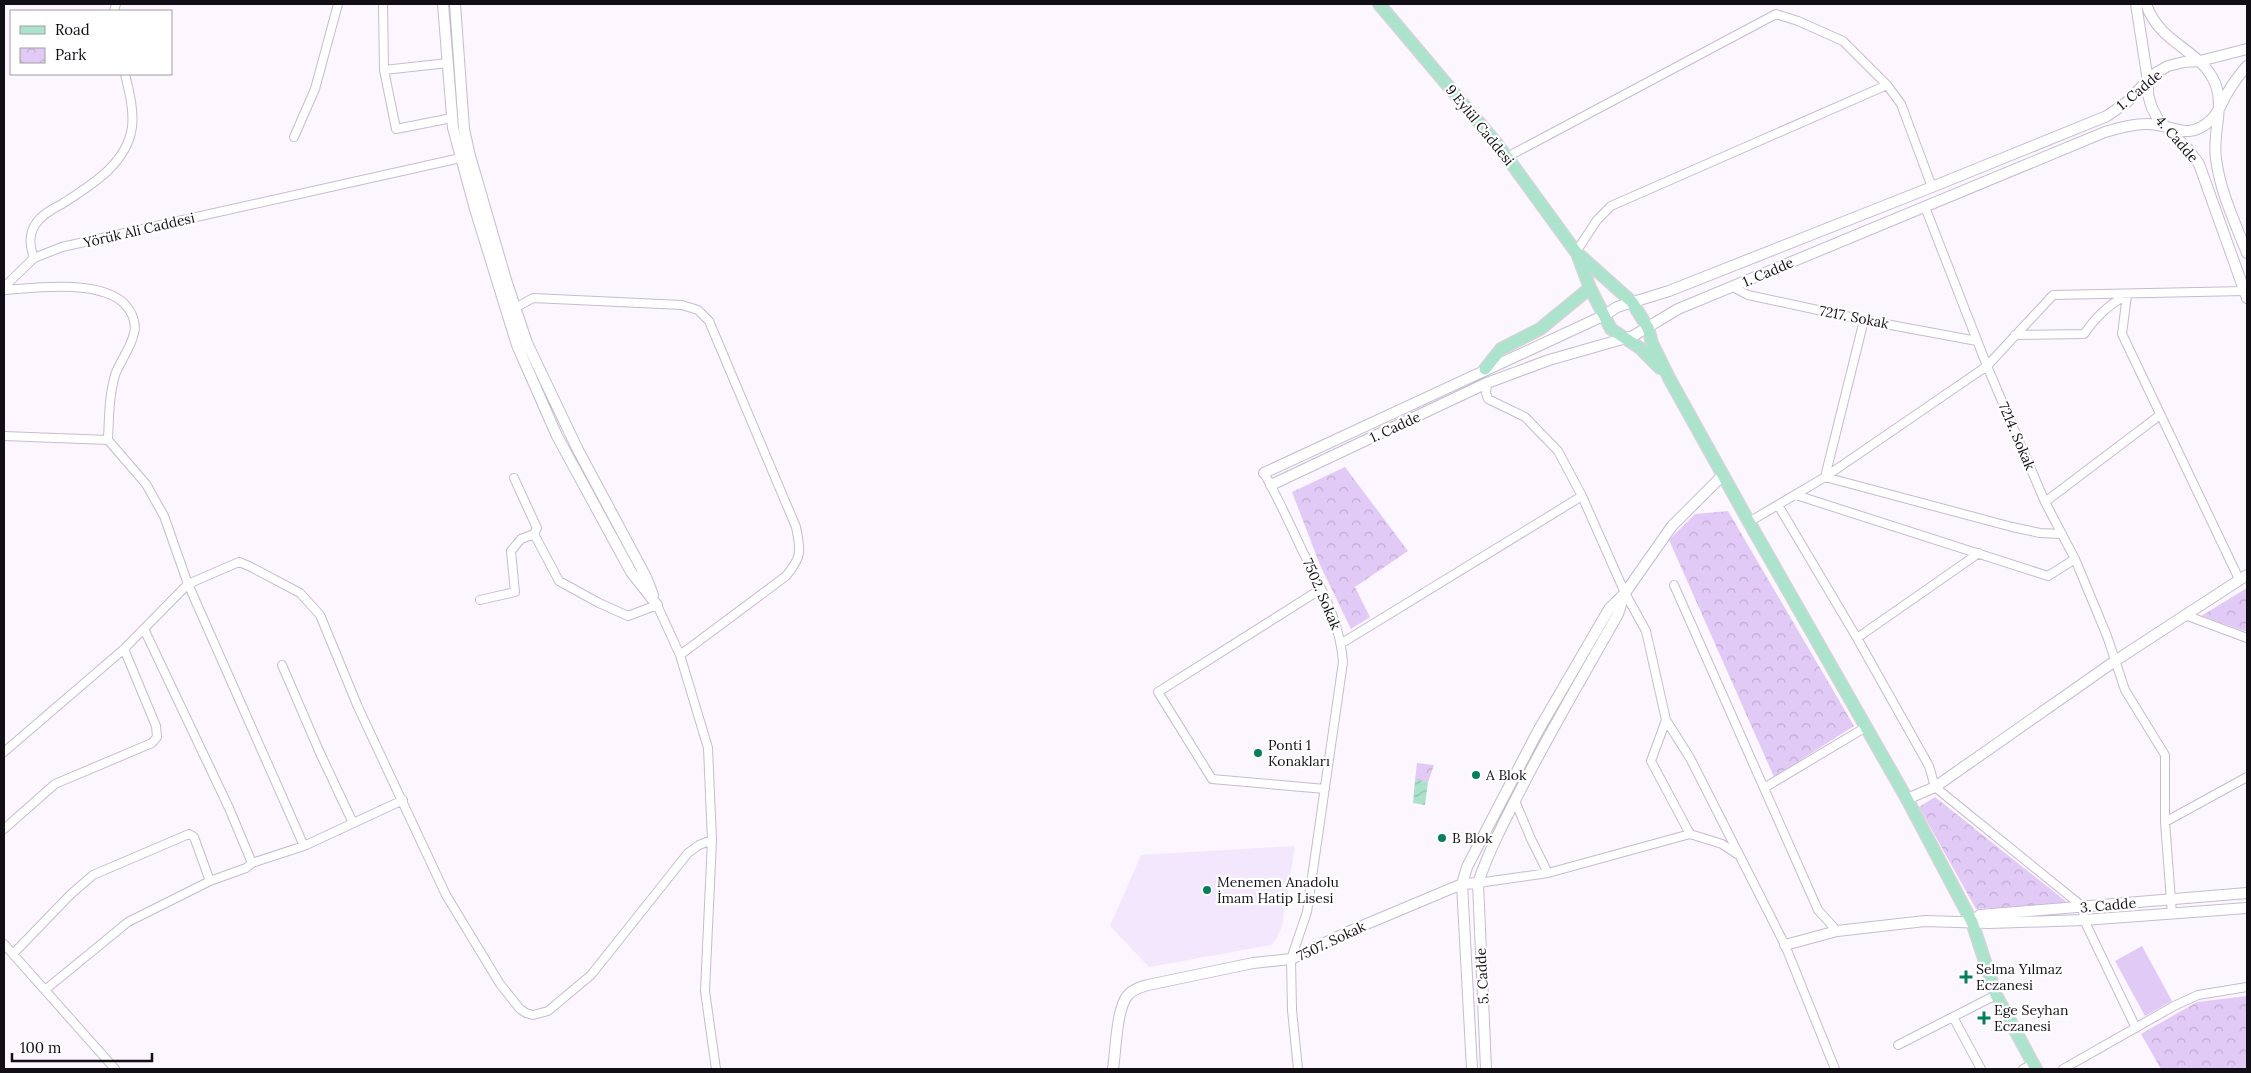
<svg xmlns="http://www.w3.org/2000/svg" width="2251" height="1073" viewBox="0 0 2251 1073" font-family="Lora,serif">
	<defs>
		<pattern id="park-crowns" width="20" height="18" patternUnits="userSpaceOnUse" patternTransform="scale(1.25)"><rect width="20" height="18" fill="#e2caf7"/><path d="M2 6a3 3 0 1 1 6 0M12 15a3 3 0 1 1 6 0" fill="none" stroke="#c1acd3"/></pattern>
		<pattern id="water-waves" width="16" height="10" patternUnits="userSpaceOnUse" patternTransform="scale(1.25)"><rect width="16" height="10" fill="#aae3c9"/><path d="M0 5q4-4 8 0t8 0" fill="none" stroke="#91c2ac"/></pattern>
	</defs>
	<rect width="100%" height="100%" fill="#fbf6ff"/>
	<!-- built -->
	<path fill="#f2e7fd" d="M1295 846 1282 926 1277 938 1271 945 1149 967 1110 926 1141 855Z"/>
	<!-- park -->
	<path fill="url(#park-crowns)" d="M1345 467 1408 551 1355 587 1370 617 1351 629 1320 565 1292 492Z
		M1728 511 1854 726 1774 777 1669 540 1695 514Z
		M2247 588V632L2201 616Z
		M1417 763 1434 765 1428 782 1415 780Z
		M1935 797 2068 903 1976 909 1919 807Z
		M2247 996V1069H2161L2141 1034 2197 1002Z"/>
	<!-- pitch -->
	<path fill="#e2caf7" d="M2142 946 2172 1001 2145 1016 2115 961Z"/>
	<!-- water -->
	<path fill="url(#water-waves)" d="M1415 780 1428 782 1425 805 1413 803Z"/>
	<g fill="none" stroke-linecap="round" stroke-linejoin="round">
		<defs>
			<path id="street" d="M383 4 384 70 396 129 452 118
				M114 11 116 4
				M384 70 448 63
				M125 74C129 91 134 109 132 127 127 164 91 185 62 204 52 209 41 215 35 225 28 236 30 247 34 258L62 247 465 157
				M294 137 315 89 338 4
				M1507 157 1776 14 1798 21 1843 41 1887 85 1901 104 1932 187
				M1925 207 1987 366 2045 502 2075 559 2107 636 2125 690 2165 755V822
				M1576 252 1597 220 1611 206 1887 85
				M4 287 34 258
				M1733 287 1748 295 1864 320 1977 341
				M4 290C37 288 111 277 130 311 134 317 136 327 134 333 131 348 120 361 115 375 109 396 109 418 108 440L146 484 164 516 188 584 304 846
				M2127 295 2122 334 2239 579
				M515 308 533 298 682 305 698 310 709 321 796 527C801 551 802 557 786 576L680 655
				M1864 320 1825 477 2012 527 2040 533 2062 534
				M2015 335 2084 334C2096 317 2107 306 2125 296
				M1487 383 1486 393 1488 399 1525 417 1558 451 1582 496 1625 593 1646 631 1666 720 1690 758 1785 945 1835 1069
				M4 436 108 440
				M1264 473C1278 498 1290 524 1302 550 1320 586 1340 621 1343 662L1307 912 1291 959 1292 1010 1298 1069
				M514 478 537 528 534 534
				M1796 495 2048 576 2075 559
				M2045 502 2160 415
				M1778 505 1857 638 1929 766 1935 787 2083 907 2084 920 2136 1028
				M1749 522 1825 477 1987 366 2053 295 2245 291
				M1674 585 1818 910 1837 931
				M1321 589 1158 692 1212 779 1325 789
				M480 600 515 592 511 551 521 539 534 534 559 581 599 603 628 616 657 605 680 655 708 748 712 840 705 991 716 1069
				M2185 615 2247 638
				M144 629 229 808 252 863
				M1857 638 1979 553
				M1342 643 1582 496
				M282 665 320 753 353 823
				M1666 720 1651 761 1690 834
				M4 752 124 649 188 584 239 562 249 566 300 593 320 615 358 707 446 895 500 984 520 1009 526 1013 533 1015 548 1011 591 975 688 853 699 845 712 840
				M1764 788 1866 727
				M1515 801 1531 839 1548 873
				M4 829 55 784 152 743 157 737 156 726 124 649
				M1478 883 1548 873 1690 834 1722 844 1737 854
				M2172 914 2165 822 2247 777
				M4 944 115 1069
				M13 954 71 894 93 875 189 834 194 837 210 881
				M45 990 128 922 210 881 246 868 252 863 304 846 403 800
				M1953 1017 1981 1069
				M1898 1045 1996 995
				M2023 1069 2033 1064
				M2063 1069 2174 1006 2198 995 2247 987"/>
			<path id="secondary" d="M443 4 453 128 475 209 517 345 557 436 631 572 657 605
				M455 4 464 129 470 156 506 280 527 343 578 450 646 577 653 595
				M2136 4 2148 81V95L2152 108 2158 119 2188 149 2199 164 2247 298
				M2146 4C2160 45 2201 49 2215 83 2225 107 2212 133 2216 159 2220 191 2235 223 2247 253
				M1264 473 1605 315 1617 307 1669 291 1932 187 2107 116 2127 102 2154 74 2168 66 2184 62 2200 61 2247 49
				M1271 485 1487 383 1549 360 1633 336 1678 309 2105 132C2118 128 2132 124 2146 124 2172 123 2186 143 2211 120 2218 113 2221 105 2225 97 2231 86 2239 75 2247 66
				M1907 799 1935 787 2115 661 2247 575
				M1972 922 1980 915 2247 893
				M1785 945 1837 931 1925 921 1989 923 2084 920 2247 908
				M1113 1069C1116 1051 1116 1009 1128 995 1133 989 1141 987 1148 985L1253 963 1291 959 1350 931 1462 884 1478 883
				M1472 1069 1462 884 1467 867 1538 731 1609 609 1625 593 1672 526 1723 475
				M1486 1069 1478 883C1489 850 1506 818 1522 787 1552 728 1586 671 1618 614L1624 596"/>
			<path id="primary" d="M1379 4 1498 145 1576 252 1632 302 1648 328 1652 343 1669 378 1749 522 1907 799 1972 922 1996 995 2036 1069
				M1578 256 1590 288 1611 329 1640 348 1660 368
				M1485 369 1501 349 1540 329 1590 288"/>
		</defs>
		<!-- street casing -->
		<use href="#street" stroke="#c6bcd0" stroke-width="10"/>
		<!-- secondary casing -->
		<use href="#secondary" stroke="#c6bcd0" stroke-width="12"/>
		<!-- primary casing -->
		<use href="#primary" stroke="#d4d4d5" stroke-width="14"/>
		<!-- street -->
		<use href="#street" stroke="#fff" stroke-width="8"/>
		<!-- secondary -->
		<use href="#secondary" stroke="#fff" stroke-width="10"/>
		<!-- primary -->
		<use href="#primary" stroke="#ace3cd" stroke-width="11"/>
	</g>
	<!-- markers -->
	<g fill="#077d5b" stroke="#fff" stroke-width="2">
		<circle cx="1258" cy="753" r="5"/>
		<circle cx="1476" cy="775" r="5"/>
		<circle cx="1442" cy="838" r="5"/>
		<circle cx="1207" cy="890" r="5"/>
		<path d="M1963.5 969.5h5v5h5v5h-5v5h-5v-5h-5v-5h5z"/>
		<path d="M1981.5 1010.5h5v5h5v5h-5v5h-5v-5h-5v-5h5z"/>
	</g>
	<g text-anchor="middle" stroke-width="4.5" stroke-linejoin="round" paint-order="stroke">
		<!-- street labels -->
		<g font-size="14" fill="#120e15" stroke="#fff">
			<text transform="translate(2139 90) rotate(-40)" y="5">1. Cadde</text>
			<text transform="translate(1480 125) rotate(51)" y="5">9 Eylül Caddesi</text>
			<text transform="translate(2177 139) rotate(49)" y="5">4. Cadde</text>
			<text transform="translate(139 230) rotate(-13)" y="5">Yörük Ali Caddesi</text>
			<text transform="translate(1768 272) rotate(-23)" y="5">1. Cadde</text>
			<text transform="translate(1854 317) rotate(11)" y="5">7217. Sokak</text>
			<text transform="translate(1395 427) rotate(-25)" y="5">1. Cadde</text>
			<text transform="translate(2017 436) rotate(67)" y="5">7214. Sokak</text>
			<text transform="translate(1322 594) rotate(67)" y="5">7502. Sokak</text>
			<text transform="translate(2108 905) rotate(-5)" y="5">3. Cadde</text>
			<text transform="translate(1331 941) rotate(-25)" y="5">7507. Sokak</text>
			<text transform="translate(1482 976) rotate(-93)" y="5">5. Cadde</text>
		</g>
		<!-- poi labels -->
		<g font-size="14" fill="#120e15" stroke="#fff" text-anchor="start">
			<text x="1268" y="750">Ponti 1<tspan x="1268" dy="16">Konakları</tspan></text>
			<text x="1486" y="780">A Blok</text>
			<text x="1452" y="843">B Blok</text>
			<text x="1217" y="887">Menemen Anadolu<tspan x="1217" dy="16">İmam Hatip Lisesi</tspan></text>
			<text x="1976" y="974">Selma Yılmaz<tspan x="1976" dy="16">Eczanesi</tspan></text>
			<text x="1994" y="1015">Ege Seyhan<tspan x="1994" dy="16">Eczanesi</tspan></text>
		</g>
	</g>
	<!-- border -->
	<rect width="2251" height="1073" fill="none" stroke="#120e15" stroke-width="10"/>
	<!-- legend -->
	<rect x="10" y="10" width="162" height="65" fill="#ffffff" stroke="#a09fa1"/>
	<rect x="20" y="26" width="25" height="8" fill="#ace3cd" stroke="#a09fa1"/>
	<text x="55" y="35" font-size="15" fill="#120e15">Road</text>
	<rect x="20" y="48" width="25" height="15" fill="url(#park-crowns)" stroke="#a09fa1"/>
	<text x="55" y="60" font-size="15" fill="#120e15">Park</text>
	<!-- scale -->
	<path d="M12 1053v8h140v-8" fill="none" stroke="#120e15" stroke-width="2.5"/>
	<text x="20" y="1053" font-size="15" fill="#120e15" stroke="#ffffff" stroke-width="4" paint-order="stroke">100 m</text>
</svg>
